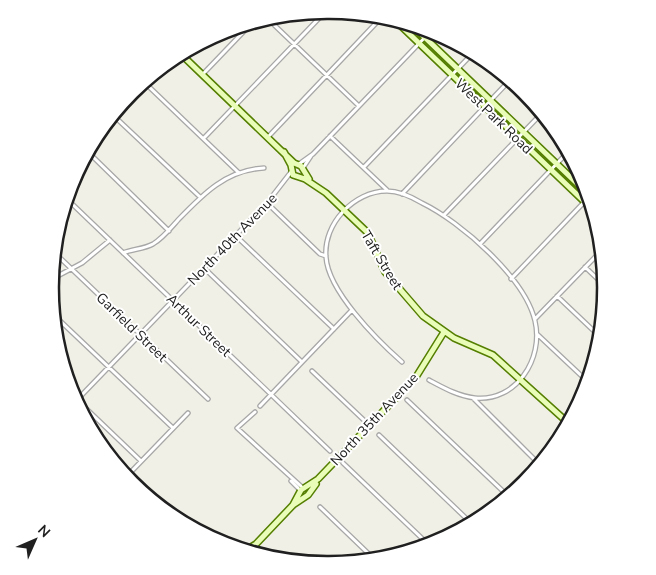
<svg xmlns="http://www.w3.org/2000/svg" width="656" height="575" viewBox="0 0 656 575" font-family="'Nunito Sans',sans-serif">
	<rect width="100%" height="100%" fill="#f1f0e6"/>
	<g fill="none" stroke-linecap="round" stroke-linejoin="round">
		<defs>
			<path id="street" d="M270 21 359 106
				M202 75 249 26
				M145 83 238 172
				M115 117 200 197
				M330 136 387 190
				M268 137 379 20
				M204 138 327 10
				M90 154 169 231
				M299 164 313 154 431 31
				M364 167 471 55
				M303 168 311 156
				M402 194 509 81
				M68 200 330 451
				M267 203 320 254 326 256
				M444 215 540 115
				M236 236 334 329
				M480 244 566 154
				M123 253C133 249 144 249 153 244 163 238 170 229 178 220 203 194 226 170 264 168
				M57 255 208 399
				M585 267 605 286
				M204 268 302 362
				M52 279 82 263 110 240
				M511 279 588 198
				M557 296 596 333
				M56 317 173 428
				M535 319 599 253
				M537 334 587 381
				M402 362C377 340 328 291 326 257 323 224 354 191 387 191 399 191 412 197 422 203 461 222 525 278 535 321 544 359 516 402 475 398 458 396 444 388 429 380
				M312 371 369 425
				M73 396 141 461
				M473 398 538 463
				M407 400 507 495
				M76 401 267 203 291 172
				M260 406 352 310
				M255 412 237 428 303 488
				M379 435 469 521
				M343 463 429 545
				M127 476 188 413
				M291 481 301 491
				M320 507 371 556
				M309 559 312 562"/>
			<path id="secondary" d="M399 24 590 207
				M414 27 587 193
				M184 57 294 163 301 166 309 179
				M284 152 291 165 293 175 305 179 326 193 368 233 385 272 423 316 454 338 493 355 566 421
				M293 505 301 490 318 479 416 377 444 332
				M248 549 256 544 293 505 308 495 316 484"/>
		</defs>
		<!-- street casing -->
		<use href="#street" stroke="#a7a7a7" stroke-width="5.5"/>
		<!-- secondary casing -->
		<use href="#secondary" stroke="#547f00" stroke-width="8"/>
		<!-- street -->
		<use href="#street" stroke="#fff" stroke-width="3"/>
		<!-- secondary -->
		<use href="#secondary" stroke="#eafdb8" stroke-width="5"/>
	</g>
	<g text-anchor="middle" stroke-width="4" stroke-linejoin="round" paint-order="stroke">
		<!-- street labels -->
		<g font-size="14" fill="#202020" stroke="#fff">
			<text transform="translate(494 116) rotate(44)" y="5">West Park Road</text>
			<text transform="translate(232 239) rotate(-46)" y="5">North 40th Avenue</text>
			<text transform="translate(382 260) rotate(59)" y="5">Taft Street</text>
			<text transform="translate(199 325) rotate(44)" y="5">Arthur Street</text>
			<text transform="translate(132 327) rotate(44)" y="5">Garfield Street</text>
			<text transform="translate(374 419) rotate(-47)" y="5">North 35th Avenue</text>
		</g>
	</g>
	<!-- crop -->
	<path d="M0 0H656V575H0ZM327 19H329A268 268 0 0 1 597 287V288A268 268 0 0 1 329 556H327A268 268 0 0 1 59 288V287A268 268 0 0 1 327 19Z" fill="#fff" fill-rule="evenodd"/>
	<path fill="none" stroke="#202020" stroke-width="2.5" d="M327 19H329A268 268 0 0 1 597 287V288A268 268 0 0 1 329 556H327A268 268 0 0 1 59 288V287A268 268 0 0 1 327 19Z"/>
	<!-- north arrow -->
	<g transform="translate(35 540) rotate(45)" stroke="#ffffff" stroke-width="4" paint-order="stroke">
	<path d="M0-4L9 19L0 12L-9 19Z" fill="#202020"/>
	<text y="-8" font-size="14" font-weight="bold" text-anchor="middle" fill="#202020">N</text>
	</g>
</svg>
